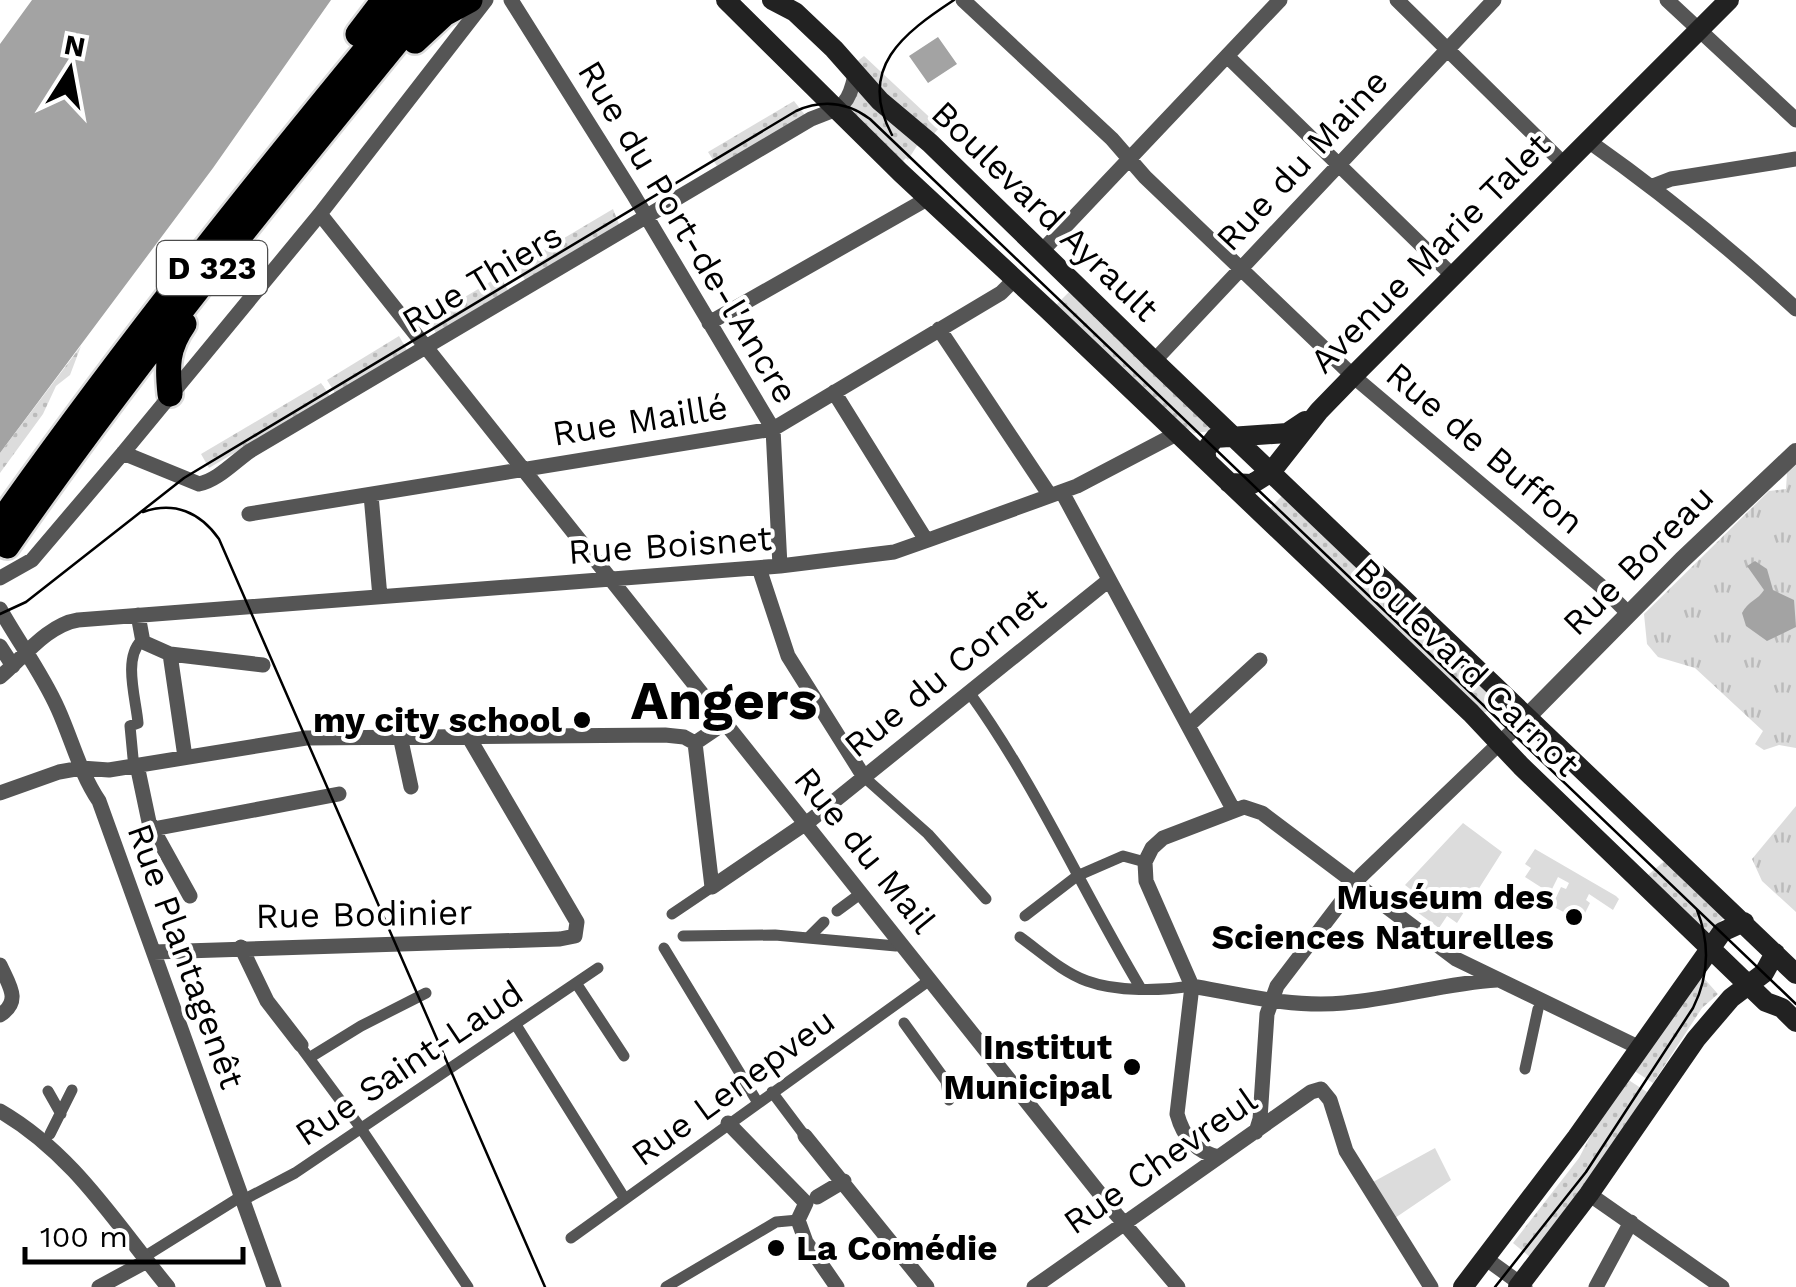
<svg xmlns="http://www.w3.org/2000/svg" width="1796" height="1287" viewBox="0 0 1796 1287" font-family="'Work Sans',sans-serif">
	<defs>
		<pattern id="grass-dots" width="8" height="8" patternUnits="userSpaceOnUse" patternTransform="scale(2.5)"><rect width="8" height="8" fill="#dcdcdc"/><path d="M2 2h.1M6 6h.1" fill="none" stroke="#bbb" stroke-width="1.8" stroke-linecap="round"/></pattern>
		<pattern id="park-tufts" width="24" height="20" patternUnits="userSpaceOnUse" patternTransform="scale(2.5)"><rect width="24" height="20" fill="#dcdcdc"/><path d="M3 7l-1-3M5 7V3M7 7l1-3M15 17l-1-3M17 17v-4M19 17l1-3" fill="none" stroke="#bbb"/></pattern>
	</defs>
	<rect width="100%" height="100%" fill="#fff"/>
	<!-- grass -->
	<path fill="url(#grass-dots)" d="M864 56 940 127 931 137 854 64Z
		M858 89 918 144 908 160 906 158 902 162 848 108Z
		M794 101 805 115 717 166 708 152Z
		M613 209 619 224 525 280 517 266Z
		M500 276 508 290 436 333 428 319Z
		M1070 291 1212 426V431L1194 433 1190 429 1188 432 1056 305Z
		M399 336 407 350 335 393 327 380Z
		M81 346 70 375 56 386 43 414 0 473V453Z
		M321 383 330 396 209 468 201 454Z
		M1281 497H1286L1496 698 1486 712 1482 713 1269 509Z
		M1668 858 1729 913 1708 933 1648 875Z
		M1701 975 1718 994 1702 1008 1653 1083 1633 1070Z
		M1627 1079 1647 1092 1612 1147 1530 1257 1513 1243 1579 1158 1594 1129Z"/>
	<!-- park -->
	<path fill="url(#park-tufts)" d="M1796 465V748L1779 745 1764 750 1755 744 1763 731 1695 668 1658 657 1647 644 1644 614 1769 491 1786 489 1787 473Z
		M1796 806V912L1762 881 1752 859Z"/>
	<!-- garden -->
	<path fill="#dcdcdc" d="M1463 823 1502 852 1457 923 1447 916 1439 928 1406 904 1414 892 1405 885Z
		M1535 849 1616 896 1619 899 1613 910 1589 894 1586 900 1590 903 1581 921 1552 906 1561 887 1566 889 1569 883 1558 877 1550 893 1525 877 1531 868 1525 864Z
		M1435 1148 1451 1180 1395 1218 1373 1182Z"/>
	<!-- water -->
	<path fill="#a3a3a3" d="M32 0H331L213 168 0 453V44Z
		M938 37 957 64 928 83 909 56Z
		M1755 561 1767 569 1773 590 1794 600 1796 627 1767 641 1746 626 1742 613C1748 601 1758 600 1764 590L1747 566Z"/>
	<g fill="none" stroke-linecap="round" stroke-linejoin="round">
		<defs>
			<path id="trunk" d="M358 34 384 0
				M415 41 444 14 470 0
				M170 394C167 366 167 348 184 324
				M0 523C128 342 266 170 407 0
				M7 546C139 356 285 179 431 0"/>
		</defs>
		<!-- trunk casing -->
		<use href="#trunk" stroke="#dbdbdb" stroke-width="30"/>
		<!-- pedestrian -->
		<path stroke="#555" stroke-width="11" d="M971 695C1037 787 1082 890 1140 987
			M133 758 130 726 138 723C136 699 123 659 141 641
			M864 777 928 834 986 899
			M837 911 856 897
			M672 914 712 887
			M1025 916 1077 876 1123 856 1145 862
			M683 936 775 935 896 946
			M1020 937C1041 952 1062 972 1087 981 1117 992 1161 991 1192 986
			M808 938 824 922
			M664 948 758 1103
			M576 983 624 1056
			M904 1023 946 1081 949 1100
			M516 1025 625 1199
			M303 1050 360 1127 468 1287
			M309 1058 361 1026 426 993
			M1525 1069 1538 1009
			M48 1091 61 1114
			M772 1092 805 1136
			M50 1134 72 1090
			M247 1198 295 1173 598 968
			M571 1238 927 982
			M144 1257 237 1199
			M666 1287 776 1222 798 1220"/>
		<!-- minor -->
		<path stroke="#555" stroke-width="15" d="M511 0 633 194 773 429 780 566
			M963 0 1112 139 1145 177 1353 376 1601 586 1629 614
			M1397 0 1564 164
			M1667 0 1796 120
			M1227 56 1452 275
			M1587 140C1661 192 1730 248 1796 309
			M1653 186 1671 179 1796 159
			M320 214 1116 1214 1178 1287
			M1042 251 1280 0
			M709 323 927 199
			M939 329 1049 494
			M1154 361 1494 0
			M834 392 926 540
			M123 453 199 484C218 480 234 462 250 451L811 119C840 107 848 109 855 75
			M1062 492 1233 809
			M371 495 380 597
			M249 514 773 429 1001 293 1014 280
			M759 568 788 656 864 777
			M0 578 32 560 123 453 320 214 486 0
			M0 609C19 643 42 673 58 709 72 740 80 773 99 801L274 1287
			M138 615 143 642 170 654 263 665
			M0 646 13 666
			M170 654 185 757
			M0 677C23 658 47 625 78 620L780 566 894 552 931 539 1077 486 1178 433
			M1189 725 1260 660
			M400 736 411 787
			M695 743 712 887 812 819 1109 580
			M137 765 149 822 190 896
			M0 793 59 772 81 768 109 770 306 738 665 735 684 737 695 743 726 722
			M153 829 339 794
			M241 947 267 1001 301 1045
			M154 952 560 939 575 936 577 922 468 736
			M0 965C9 985 22 1001 0 1015
			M1192 986 1146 881 1145 862 1152 848 1163 838 1244 807 1262 813 1456 959 1640 1048
			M1192 986C1242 995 1293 1008 1344 1003 1395 999 1446 983 1497 980
			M1192 986 1177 1114C1183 1136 1195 1152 1219 1157
			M0 1111C74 1154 115 1223 168 1287
			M728 1123 806 1203
			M1256 1132 1260 1119 1267 1014 1277 986 1361 876 1528 716
			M805 1136 927 1287
			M1589 1194 1722 1287
			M817 1197 844 1181
			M806 1203 798 1220 806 1242 837 1287
			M1485 1258 1525 1287
			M99 1287 147 1261
			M1034 1287 1311 1092 1321 1089 1330 1100 1346 1151 1431 1287
			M1596 1287 1631 1222"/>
		<!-- tertiary -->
		<path stroke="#555" stroke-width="18" d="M1528 716 1682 560 1796 452"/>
		<!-- secondary -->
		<path stroke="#222" stroke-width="20" d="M726 0 901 173 1046 308 1471 713 1521 766 1766 1002 1782 1008 1796 1022
			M772 0 795 12 834 49 880 101 930 143 1154 361 1796 974
			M1207 461 1205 451 1215 438 1287 433 1305 421
			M1229 483 1252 484 1271 472 1319 411 1353 376 1729 0
			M1463 1287 1577 1137 1722 932 1744 922
			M1518 1287 1589 1194 1696 1039 1731 998 1764 973 1775 953"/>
		<!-- trunk -->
		<use href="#trunk" stroke="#000" stroke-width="25"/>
		<!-- tram -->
		<path stroke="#000" stroke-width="2.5" d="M892 135C856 68 904 33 954 0
			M143 512C174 501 200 512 219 539L545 1287
			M0 614 26 602 184 478 796 111C823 99 847 102 870 119L1796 1004
			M1495 1287 1586 1172 1693 1008C1709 976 1710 943 1697 910"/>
	</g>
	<!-- markers -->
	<g fill="#000" stroke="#fff" stroke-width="4">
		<circle cx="582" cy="720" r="10"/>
		<circle cx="1574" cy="917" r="10"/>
		<circle cx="1132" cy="1067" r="10"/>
		<circle cx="776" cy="1248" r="10"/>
	</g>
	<g text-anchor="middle" stroke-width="8" stroke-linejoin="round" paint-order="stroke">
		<!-- shield labels -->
		<rect fill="#fff" stroke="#4c4c4c" stroke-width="2.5" x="157" y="241" width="110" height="54" rx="8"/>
		<g font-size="32" font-weight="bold" fill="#000">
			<text x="212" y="279">D 323</text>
		</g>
		<!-- street labels -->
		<g font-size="35" fill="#000" stroke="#fff">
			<text transform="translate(1302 160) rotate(-47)" y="12">Rue du Maine</text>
			<text transform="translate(1045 211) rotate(44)" y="12">Boulevard Ayrault</text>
			<text transform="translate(688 232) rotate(59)" y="12">Rue du Port-de-l'Ancre</text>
			<text transform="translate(1430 253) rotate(-45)" y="12">Avenue Marie Talet</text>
			<text transform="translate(482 278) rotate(-31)" y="12">Rue Thiers</text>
			<text transform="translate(640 420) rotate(-9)" y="12">Rue Maillé</text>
			<text transform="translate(1485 448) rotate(40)" y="12">Rue de Buffon</text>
			<text transform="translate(670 545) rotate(-4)" y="12">Rue Boisnet</text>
			<text transform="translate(1638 560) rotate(-45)" y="12">Rue Boreau</text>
			<text transform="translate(1467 667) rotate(44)" y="12">Boulevard Carnot</text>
			<text transform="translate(945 672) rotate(-39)" y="12">Rue du Cornet</text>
			<text transform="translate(865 850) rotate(51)" y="12">Rue du Mail</text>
			<text transform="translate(364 914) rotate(-1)" y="12">Rue Bodinier</text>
			<text transform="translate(186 956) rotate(70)" y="12">Rue Plantagenêt</text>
			<text transform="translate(409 1063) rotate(-34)" y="12">Rue Saint-Laud</text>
			<text transform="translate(733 1087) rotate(-36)" y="12">Rue Lenepveu</text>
			<text transform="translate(1160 1161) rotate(-35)" y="12">Rue Chevreul</text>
		</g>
		<!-- poi labels -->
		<g font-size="35" font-weight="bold" fill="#000" stroke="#fff" text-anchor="end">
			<text x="562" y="732">my city school</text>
			<text x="1554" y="909">Muséum des<tspan x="1554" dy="40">Sciences Naturelles</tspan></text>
			<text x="1112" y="1059">Institut<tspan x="1112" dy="40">Municipal</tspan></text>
			<text x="796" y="1260" text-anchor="start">La Comédie</text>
		</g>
		<!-- town labels -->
		<g font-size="55" font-weight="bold" fill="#000" stroke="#fff">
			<text x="724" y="719">Angers</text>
		</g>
	</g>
	<!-- north arrow -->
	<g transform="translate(70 70) rotate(11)" stroke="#ffffff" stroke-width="8" paint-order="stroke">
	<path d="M0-8L18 38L0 25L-18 38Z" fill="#000000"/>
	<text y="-15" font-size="28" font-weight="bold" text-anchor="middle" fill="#000000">N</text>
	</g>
	<!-- scale -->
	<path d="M25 1247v15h218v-15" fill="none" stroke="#000000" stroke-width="5"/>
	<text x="40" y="1247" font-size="30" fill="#000000" stroke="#ffffff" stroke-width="8" paint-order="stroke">100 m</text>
</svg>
